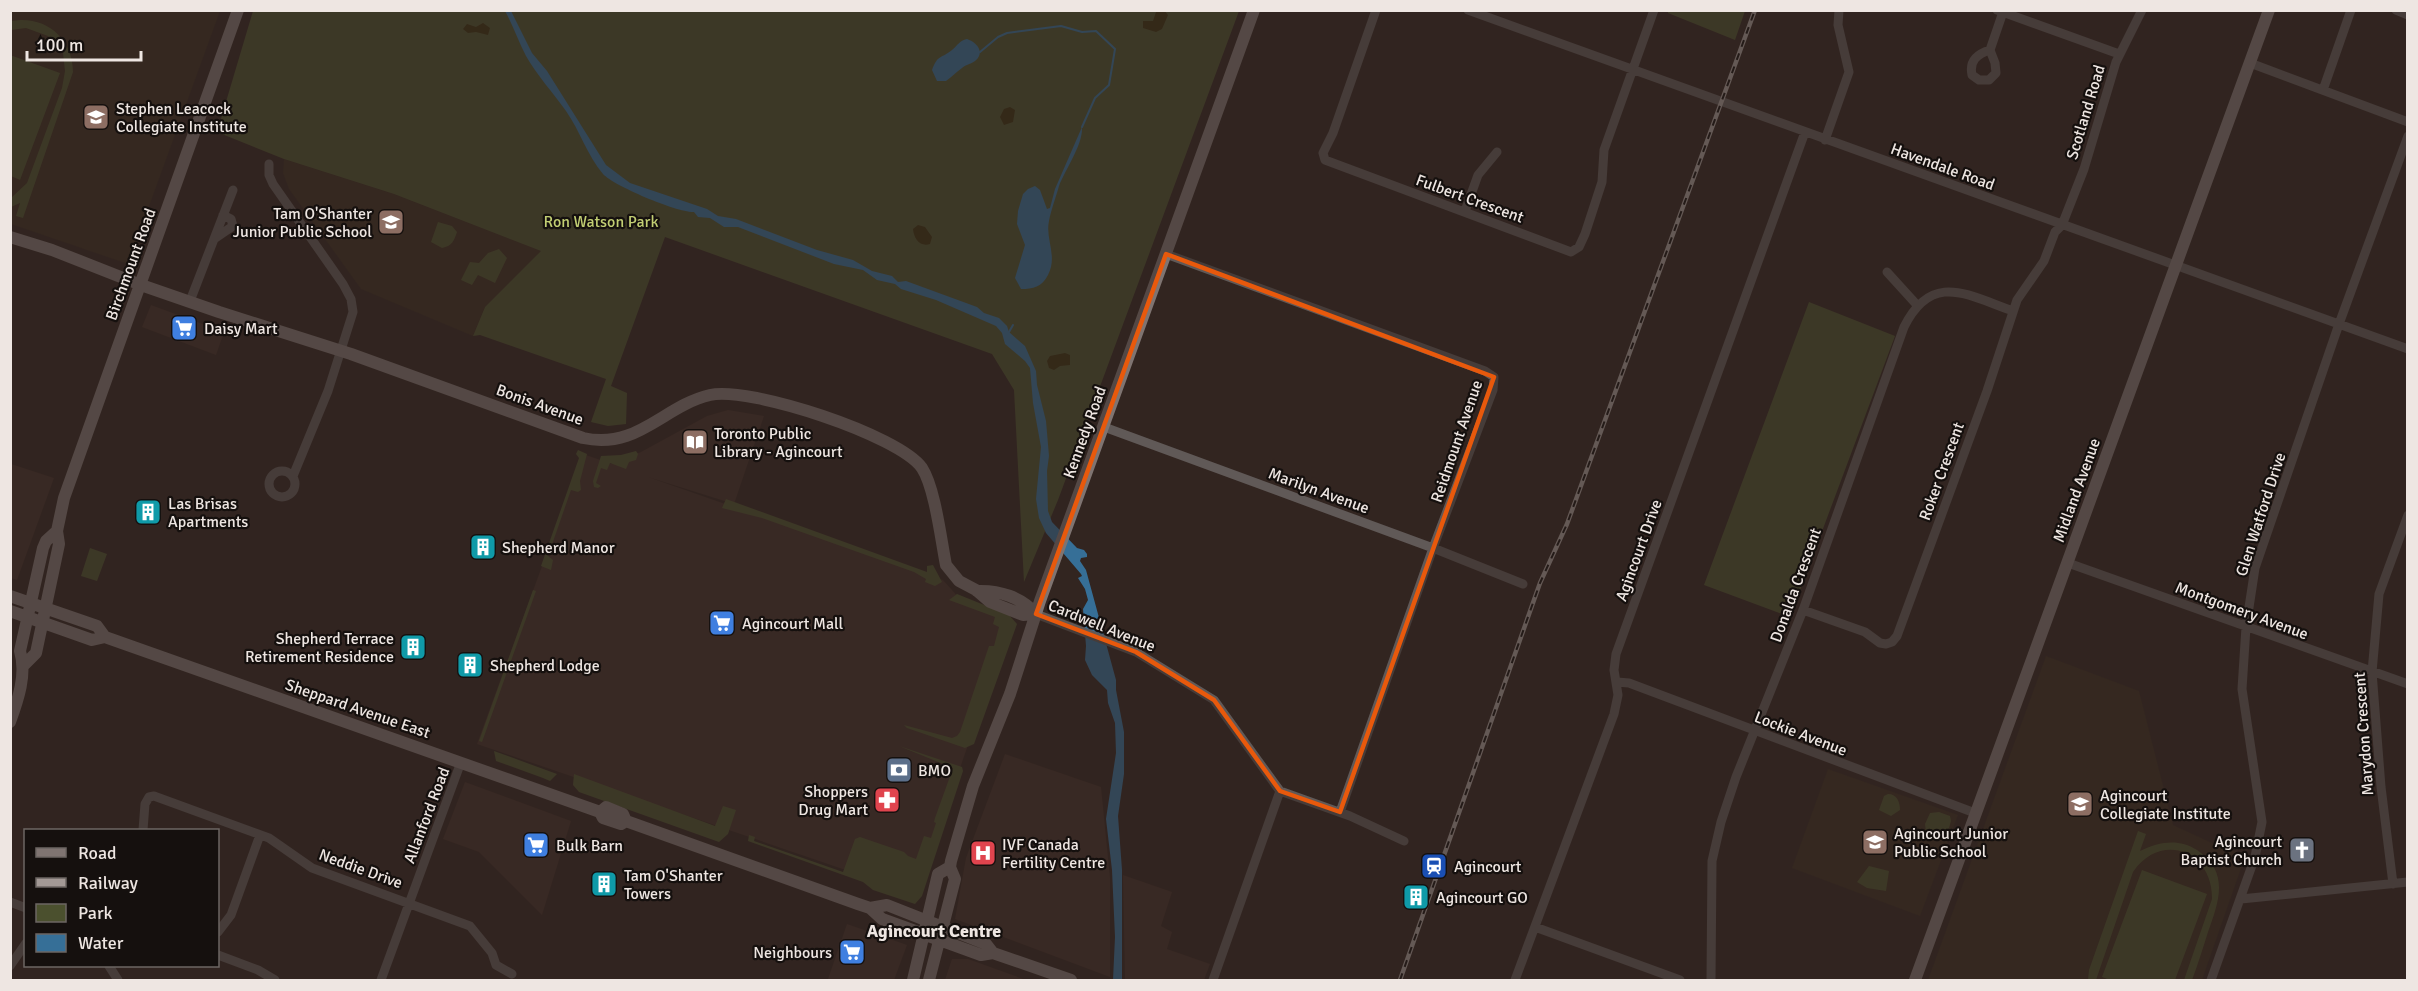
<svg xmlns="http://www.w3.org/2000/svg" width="2418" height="991" viewBox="0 0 2418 991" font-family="Signika,sans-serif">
	<rect width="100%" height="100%" fill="#322520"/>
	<!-- built -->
	<path fill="#422f28" d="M151 305 224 332 216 355 142 327Z
		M728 410 764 416 734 504 648 477 943 580 960 599 1011 622 916 894 477 744 583 454 612 464 641 452 707 416Z
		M11 464 54 478 17 580 11 578Z
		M1005 754 1101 787 1110 878V977L955 919 966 858Z
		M465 782 571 821 542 915 479 852 443 839Z
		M1123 875 1172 892 1161 926 1172 932 1167 949 1210 964 1204 980H1125Z
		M847 924 907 945 894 980 828 979Z
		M952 959H968L1026 980H945Z"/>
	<!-- education -->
	<path fill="#3a2d1f" d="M10 11H220L128 264 11 224Z
		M284 159 394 194 542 251 485 307 473 336 361 289 289 189 283 173Z
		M2046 656 2139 691 2173 825 2225 849 2246 854 2202 980H1928Z
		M1828 769 1958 815 1920 916 1792 868Z"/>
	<!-- green -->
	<path fill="#4b502e" d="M253 11H1239L1058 500 1024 582 1014 390 992 354 665 237 611 386 627 393 626 424 608 426 591 422 606 379 480 335 473 336 485 307 541 251 394 194 284 159 217 132Z
		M1668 11 1745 10V11L1735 40 1668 13Z
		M20 20C50 19 73 41 73 72L23 218 16 216 20 203 11 207V198L27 183 62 88 65 71 63 53 48 36 26 28 11 30V21Z
		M10 55 60 73 20 180 11 176Z
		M438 222 452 226 457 232C454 241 452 246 442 248L431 242Z
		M499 249 507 258 495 283 478 275 472 285 461 280 470 262 479 263 488 253Z
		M1809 302 1895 336 1790 617 1704 585Z
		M578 450 587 454 580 481 581 490 578 492 571 490 548 556 553 560 551 570 541 566 579 458 576 454Z
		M636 451 638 454 636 460 629 462 626 469 610 463 607 470 601 468 596 483 601 486 598 488 594 487 593 481 601 456 621 455Z
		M726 499 927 572V566L933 565 942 582 935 586 925 582 926 579 914 572 762 518 722 508Z
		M90 548 107 554 97 581 81 576Z
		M533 590 536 591 482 742 479 741Z
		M957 594 1009 615 1017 624 974 744 965 748 907 728 904 725 952 738 957 736 960 732 989 646H994L999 627 993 624 995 617 949 600Z
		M899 746 962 767 963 771 922 896 915 904 873 890 863 882 748 841 749 835 755 837 754 841 843 872 855 839 860 837 904 852 908 856 916 859 924 836 931 838 936 823 934 822 935 818 953 768Z
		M494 751 557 774 550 781 543 778 496 761Z
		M574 774 715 826 723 806 736 810 728 834 719 842 579 792 573 785Z
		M1888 794C1897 794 1900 802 1900 810L1891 816 1879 810 1884 796Z
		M1939 812 1950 816 1951 821 1947 835 1941 838 1930 836 1926 832 1925 824 1930 813Z
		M2138 831 2146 834 2140 851C2159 842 2178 838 2197 850 2230 872 2219 901 2208 932 2203 948 2198 964 2192 980H2184L2212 899C2213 851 2161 831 2133 872L2096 980H2088L2089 970Z
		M1869 866 1889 871 1886 891 1867 888 1857 882Z
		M2142 870 2207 894 2175 980H2110L2102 977Z"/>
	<!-- sand -->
	<path fill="#382f0f" d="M1164 10 1168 15 1162 29 1156 32 1143 28V21H1153L1156 12Z
		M483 23 490 28 488 35 476 32 468 33 463 29 467 24 476 27Z
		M1010 107 1015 110 1013 122 1004 125 1000 117 1004 109Z
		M918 225 925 227 932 237 930 244C920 247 914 239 913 229Z
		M1065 353 1070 355V365L1060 366 1054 370 1049 368 1047 361 1050 356Z"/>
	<!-- water -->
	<path fill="#366f97" d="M505 11H511L532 53 547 71 606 165 630 183 707 209 718 216 736 219 817 250 853 260 872 271 892 276 898 282 906 281 977 307 984 313 999 318 1007 326 1009 332 1025 346 1036 371 1037 385 1046 421 1049 456 1047 471 1048 511 1052 522 1077 548 1084 550 1087 554V557L1081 558 1080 561 1086 570 1116 680V690L1124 732V774L1118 816 1122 870V980H1113L1115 937 1112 870 1106 819 1116 753 1115 723 1108 703 1107 690 1092 675 1085 660 1086 646 1083 609 1088 600 1085 589 1078 578 1082 576 1081 574 1046 533 1039 518 1036 499 1041 447 1033 403 1030 368 1025 361 1005 344 1002 333 996 326 936 300 901 289 895 284 877 280 863 270 834 264 738 227H724L710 218 698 217 694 212C678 213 614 186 603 174 587 155 580 131 566 111 554 94 536 74 526 56 518 41 513 25 505 11Z
		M967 39C976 42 986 52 975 61 971 64 965 65 962 68 956 72 952 77 946 81H937L932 70C938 54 941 59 952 50 958 45 959 41 967 39Z
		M1082 127C1083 145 1066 168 1059 186 1056 197 1051 210 1049 221 1045 239 1058 256 1048 275 1042 287 1033 289 1021 289L1015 278 1025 245 1017 224 1018 211 1023 194 1028 189 1035 186 1040 190 1047 209 1050 208 1055 189Z"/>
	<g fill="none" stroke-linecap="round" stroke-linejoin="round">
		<!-- stream -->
		<path stroke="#366f97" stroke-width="2" d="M980 52 998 37 1007 33 1061 26 1082 32 1096 31 1115 49 1109 85 1095 98 1082 127
			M1009 332 1013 325"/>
		<!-- street -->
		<path stroke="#605957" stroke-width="9" d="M1376 10 1333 133 1323 153 1325 160 1571 252 1579 247 1585 234 1602 182 1604 150 1654 10
			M1468 10 2408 349
			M1997 10 2119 54
			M2396 10 2408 15
			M1990 50C1977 54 1969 61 1972 75L1979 80H1989L1996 73 1995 63 1990 50 2003 12
			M2250 63 2408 122
			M2323 90 2351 10
			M1825 140 1849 72 1838 25 1839 10
			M269 164V175L273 184 343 284 351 299 353 312 328 391 293 476
			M1465 211 1478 175 1497 152
			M214 239 233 226 231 219 223 215
			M1166 254 1485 371 1494 377 1493 390 1433 548 1340 812
			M1887 272 1917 305
			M190 301 233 190
			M1104 427 1433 548 1523 584
			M269 484a13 13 0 1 1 26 0a13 13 0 1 1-26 0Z
			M2068 563 2408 684
			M1803 610 1865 632 1880 643 1886 644 1892 642 1897 636 1987 391 2017 300 2044 261 2055 232 2062 225 2084 169 2116 62 2142 10
			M1036 614 1136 652 1214 700 1280 791
			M1617 682 1629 683 1975 813
			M1280 791 1350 816 1404 841
			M143 830 145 804 149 797 154 796 269 838 312 868 470 926 492 953 496 965 512 974
			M2393 884 2381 787 2372 672 2379 594 2408 515
			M2241 899 2408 882
			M10 902 26 908
			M1535 927 1680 980
			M218 932 231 915 260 835
			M218 955 258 970 275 980
			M10 966 26 943
			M109 966 118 980
			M381 980 461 762
			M1213 980 1280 791
			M1515 980 1614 714 1618 695 1614 670 1616 654 1805 132
			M1711 980 1712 861 1721 822 1736 777 1803 610 1904 327C1932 271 1967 295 2013 311
			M2211 980 2255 857 2262 822 2242 689 2246 627 2255 568 2339 324 2408 136"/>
		<!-- secondary -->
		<path stroke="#7f7471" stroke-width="12" d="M10 237 52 250 141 285 219 312 351 354 583 438C638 450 663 406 710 395 749 386 899 435 922 468 935 488 941 540 946 565L959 581 976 590 990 602 1023 615 1036 614
			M977 591C999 590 1021 597 1036 614
			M10 596 97 626 105 637
			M10 611 92 640 105 637 600 812 603 818 621 824 626 821 858 904 870 908 882 919 981 955 993 953 1071 980
			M24 665 36 653 59 544 57 531 64 498 238 10
			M10 722C18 700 27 674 20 651L43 548 46 541 57 531
			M600 812 606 807 623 814 626 821
			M870 908 887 905 986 944 993 953
			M913 980 938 874 950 867
			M929 980 955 879 950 867 951 861 973 786 1010 694 1040 601 1254 10
			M1915 980 2269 10"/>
		<defs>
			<path id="rail" d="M1400 980 1540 583 1567 524 1755 10"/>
		</defs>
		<!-- rail casing -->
		<use href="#rail" stroke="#a39995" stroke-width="4.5"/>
		<!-- rail -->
		<use href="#rail" stroke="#15100e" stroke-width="2" stroke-dasharray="7" stroke-linecap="butt"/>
	</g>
	<!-- marked area -->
	<path d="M0 0H2418V991H0ZM1166 254 1494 377 1340 812 1280 791 1214 700 1136 652 1036 614Z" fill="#322520" fill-opacity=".55" fill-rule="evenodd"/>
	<path fill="none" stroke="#e8590c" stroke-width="4.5" stroke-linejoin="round" d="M1166 254 1494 377 1340 812 1280 791 1214 700 1136 652 1036 614Z"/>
	<!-- icons -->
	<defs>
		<symbol id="school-square" viewBox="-11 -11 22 22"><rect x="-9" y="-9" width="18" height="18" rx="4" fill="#8d6e63" stroke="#15100e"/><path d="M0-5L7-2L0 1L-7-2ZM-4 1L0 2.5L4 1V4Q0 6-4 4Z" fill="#fff"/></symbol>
		<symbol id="supermarket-square" viewBox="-11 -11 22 22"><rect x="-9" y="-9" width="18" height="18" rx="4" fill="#3f7fe0" stroke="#15100e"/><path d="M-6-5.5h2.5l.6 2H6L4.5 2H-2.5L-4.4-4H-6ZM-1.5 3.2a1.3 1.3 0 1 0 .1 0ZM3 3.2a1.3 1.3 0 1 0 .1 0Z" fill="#fff"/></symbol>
		<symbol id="library-square" viewBox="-11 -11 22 22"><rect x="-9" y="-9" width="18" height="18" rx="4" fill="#8d6e63" stroke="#15100e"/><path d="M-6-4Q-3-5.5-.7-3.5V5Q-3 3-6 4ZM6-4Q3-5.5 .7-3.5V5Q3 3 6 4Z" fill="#fff"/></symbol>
		<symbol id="building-square" viewBox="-11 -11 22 22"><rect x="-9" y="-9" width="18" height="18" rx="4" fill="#0f9aa8" stroke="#15100e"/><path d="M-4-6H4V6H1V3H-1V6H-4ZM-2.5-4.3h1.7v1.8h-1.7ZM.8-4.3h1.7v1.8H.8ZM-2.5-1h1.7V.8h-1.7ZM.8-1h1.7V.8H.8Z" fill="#fff"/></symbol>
		<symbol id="bank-square" viewBox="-11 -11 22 22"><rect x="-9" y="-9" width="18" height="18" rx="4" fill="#5c6f8a" stroke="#15100e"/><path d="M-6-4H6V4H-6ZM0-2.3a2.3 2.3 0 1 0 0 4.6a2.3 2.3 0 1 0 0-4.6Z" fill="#fff"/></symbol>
		<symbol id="pharmacy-square" viewBox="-11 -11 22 22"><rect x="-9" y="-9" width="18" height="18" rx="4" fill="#e0444e" stroke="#15100e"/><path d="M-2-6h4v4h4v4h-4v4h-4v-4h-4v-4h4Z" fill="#fff"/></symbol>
		<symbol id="church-square" viewBox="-11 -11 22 22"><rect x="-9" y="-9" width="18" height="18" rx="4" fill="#6b7280" stroke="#15100e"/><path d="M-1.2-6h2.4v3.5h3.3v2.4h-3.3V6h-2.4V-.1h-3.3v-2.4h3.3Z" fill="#fff"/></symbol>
		<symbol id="hospital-square" viewBox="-11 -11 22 22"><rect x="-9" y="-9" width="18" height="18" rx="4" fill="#e0444e" stroke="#15100e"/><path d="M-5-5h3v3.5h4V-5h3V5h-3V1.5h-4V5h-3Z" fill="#fff"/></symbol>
		<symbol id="station-square" viewBox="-11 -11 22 22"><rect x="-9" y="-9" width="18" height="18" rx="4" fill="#1a4fb4" stroke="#15100e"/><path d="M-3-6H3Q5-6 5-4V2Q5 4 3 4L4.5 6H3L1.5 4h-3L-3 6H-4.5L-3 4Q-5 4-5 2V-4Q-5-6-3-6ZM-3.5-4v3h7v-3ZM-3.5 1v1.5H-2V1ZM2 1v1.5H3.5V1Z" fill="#fff"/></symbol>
	</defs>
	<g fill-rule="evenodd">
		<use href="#school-square" x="81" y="102" width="30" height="30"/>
		<use href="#school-square" x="376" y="207" width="30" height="30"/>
		<use href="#supermarket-square" x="169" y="313" width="30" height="30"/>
		<use href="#library-square" x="680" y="427" width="30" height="30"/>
		<use href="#building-square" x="133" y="497" width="30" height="30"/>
		<use href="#building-square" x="468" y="532" width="30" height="30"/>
		<use href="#supermarket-square" x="707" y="608" width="30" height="30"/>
		<use href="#building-square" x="398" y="632" width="30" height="30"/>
		<use href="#building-square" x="455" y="650" width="30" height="30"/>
		<use href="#bank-square" x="884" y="755" width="30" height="30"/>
		<use href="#pharmacy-square" x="872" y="785" width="30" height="30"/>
		<use href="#school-square" x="2065" y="789" width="30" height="30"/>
		<use href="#school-square" x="1860" y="827" width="30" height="30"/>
		<use href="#supermarket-square" x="521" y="830" width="30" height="30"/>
		<use href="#church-square" x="2287" y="835" width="30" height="30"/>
		<use href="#hospital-square" x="968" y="838" width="30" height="30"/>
		<use href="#station-square" x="1419" y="851" width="30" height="30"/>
		<use href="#building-square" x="589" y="869" width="30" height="30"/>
		<use href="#building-square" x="1401" y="882" width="30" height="30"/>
		<use href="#supermarket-square" x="837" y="937" width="30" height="30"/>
	</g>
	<g text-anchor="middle" stroke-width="4.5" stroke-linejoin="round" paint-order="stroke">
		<!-- poi labels -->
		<g font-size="16" fill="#eee6e2" stroke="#15100e" text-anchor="start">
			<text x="116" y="114">Stephen Leacock<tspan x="116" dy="18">Collegiate Institute</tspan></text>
			<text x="372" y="219" text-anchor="end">Tam O'Shanter<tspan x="372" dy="18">Junior Public School</tspan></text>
			<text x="204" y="334">Daisy Mart</text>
			<text x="714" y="439">Toronto Public<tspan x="714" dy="18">Library - Agincourt</tspan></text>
			<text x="168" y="509">Las Brisas<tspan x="168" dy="18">Apartments</tspan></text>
			<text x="502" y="553">Shepherd Manor</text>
			<text x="742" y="629">Agincourt Mall</text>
			<text x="394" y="644" text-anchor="end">Shepherd Terrace<tspan x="394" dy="18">Retirement Residence</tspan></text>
			<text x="490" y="671">Shepherd Lodge</text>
			<text x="918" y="776">BMO</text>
			<text x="868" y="797" text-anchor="end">Shoppers<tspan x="868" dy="18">Drug Mart</tspan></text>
			<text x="2100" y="801">Agincourt<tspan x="2100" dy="18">Collegiate Institute</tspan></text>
			<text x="1894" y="839">Agincourt Junior<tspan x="1894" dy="18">Public School</tspan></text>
			<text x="2282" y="847" text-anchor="end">Agincourt<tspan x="2282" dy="18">Baptist Church</tspan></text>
			<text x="1002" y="850">IVF Canada<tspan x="1002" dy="18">Fertility Centre</tspan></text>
			<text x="556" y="851">Bulk Barn</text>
			<text x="1454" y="872">Agincourt</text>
			<text x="624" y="881">Tam O'Shanter<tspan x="624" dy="18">Towers</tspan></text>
			<text x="1436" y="903">Agincourt GO</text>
			<text x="832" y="958" text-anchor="end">Neighbours</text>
		</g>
		<!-- street labels -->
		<g font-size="16" fill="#eee6e2" stroke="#15100e">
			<text transform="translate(2085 112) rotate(-73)" y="6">Scotland Road</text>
			<text transform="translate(1943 166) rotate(20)" y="6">Havendale Road</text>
			<text transform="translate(1470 198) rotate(20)" y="6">Fulbert Crescent</text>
			<text transform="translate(130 264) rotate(-70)" y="6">Birchmount Road</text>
			<text transform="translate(540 404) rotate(20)" y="6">Bonis Avenue</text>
			<text transform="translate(1084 432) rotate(-70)" y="6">Kennedy Road</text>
			<text transform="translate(1456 441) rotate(-71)" y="6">Reidmount Avenue</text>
			<text transform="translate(1941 471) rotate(-70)" y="6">Roker Crescent</text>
			<text transform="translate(1319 490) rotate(20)" y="6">Marilyn Avenue</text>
			<text transform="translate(2076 490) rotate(-70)" y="6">Midland Avenue</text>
			<text transform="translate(2260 514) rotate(-72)" y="6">Glen Watford Drive</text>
			<text transform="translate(1638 550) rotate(-70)" y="6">Agincourt Drive</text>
			<text transform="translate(1795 585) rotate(-70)" y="6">Donalda Crescent</text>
			<text transform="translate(2242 610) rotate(20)" y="6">Montgomery Avenue</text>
			<text transform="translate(1102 625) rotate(22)" y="6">Cardwell Avenue</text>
			<text transform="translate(358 708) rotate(19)" y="6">Sheppard Avenue East</text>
			<text transform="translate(1801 733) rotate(21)" y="6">Lockie Avenue</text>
			<text transform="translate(2363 734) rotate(-94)" y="6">Marydon Crescent</text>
			<text transform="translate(426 815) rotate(-69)" y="6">Allanford Road</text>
			<text transform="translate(361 868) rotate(20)" y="6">Neddie Drive</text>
		</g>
		<!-- park labels -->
		<g font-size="16" fill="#c2ce73" stroke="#15100e">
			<text x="601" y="227">Ron Watson Park</text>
		</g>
		<!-- neighbourhood labels -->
		<g font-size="18" font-weight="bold" fill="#eee6e2" stroke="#15100e">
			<text x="934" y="937">Agincourt Centre</text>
		</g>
	</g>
	<!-- border -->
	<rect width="2418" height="991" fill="none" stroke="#eee6e2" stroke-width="24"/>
	<!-- legend -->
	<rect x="24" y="829" width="195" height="138" fill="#15100e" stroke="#6c6663" stroke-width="1.5"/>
	<rect x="36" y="848" width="30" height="9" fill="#7f7471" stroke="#6c6663" stroke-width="1.5"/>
	<text x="78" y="859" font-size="18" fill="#eee6e2">Road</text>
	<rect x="36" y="878" width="30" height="9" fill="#a39995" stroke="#6c6663" stroke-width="1.5"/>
	<text x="78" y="889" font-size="18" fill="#eee6e2">Railway</text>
	<rect x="36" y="904" width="30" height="18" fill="#4b502e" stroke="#6c6663" stroke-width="1.5"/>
	<text x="78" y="919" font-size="18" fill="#eee6e2">Park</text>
	<rect x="36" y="934" width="30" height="18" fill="#366f97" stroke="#6c6663" stroke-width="1.5"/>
	<text x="78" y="949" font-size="18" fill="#eee6e2">Water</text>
	<!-- scale -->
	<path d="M27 51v9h114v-9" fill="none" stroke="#eee6e2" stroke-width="3"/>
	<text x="36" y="51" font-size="18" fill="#eee6e2" stroke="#15100e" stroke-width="4.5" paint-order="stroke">100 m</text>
</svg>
